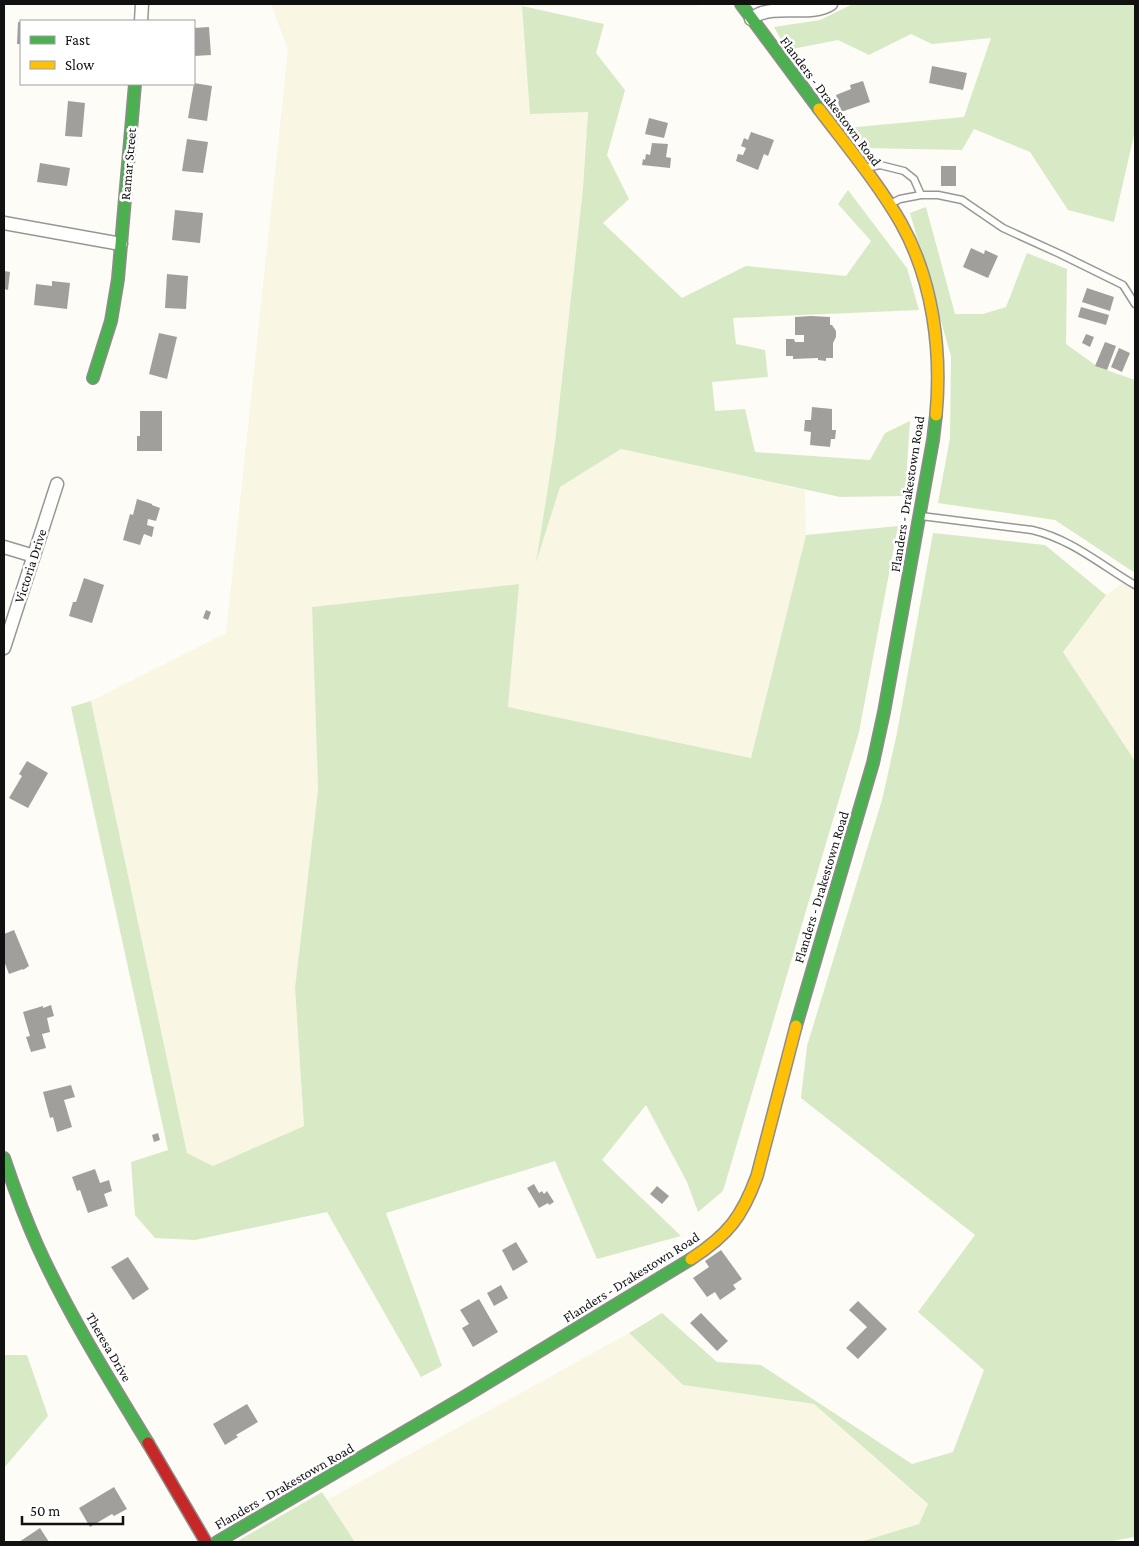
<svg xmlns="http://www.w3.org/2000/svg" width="1139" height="1546" viewBox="0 0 1139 1546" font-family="'Crimson Pro',serif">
	<rect width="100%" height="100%" fill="#fdfcf7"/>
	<!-- farmland -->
	<path fill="#f9f7e4" d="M271 4H704L698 6H522L588 112 583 188 555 442 537 558 560 487 621 449 805 490 806 535 751 758 508 707 518 584 312 607 318 790 295 988 304 1126 213 1166 187 1153 91 701 226 633 288 50Z
		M1135 574V761L1063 652 1106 595Z
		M629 1333 683 1385 814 1404 928 1505 919 1524 860 1542H355L327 1500Z"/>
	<!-- forest -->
	<path fill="#d8eac5" d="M853 4H1135V131L1114 222 1068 210 1030 152 974 129 962 150 862 148 846 128 964 117 991 38 932 44 911 34 869 55 838 40 787 50 774 27 820 20Z
		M522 6 604 24 596 53 625 90 607 155 629 199 603 223 682 298 746 266 846 276 871 241 838 204 848 190 907 268 919 310 733 318 736 344 765 350 768 377 712 382 715 411 745 409 755 452 870 460 885 433 910 421 905 496 840 497 621 449 560 487 536 563 555 442 583 188 588 112 530 114Z
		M926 207 955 314H983L1006 307 1027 253 1067 269 1066 344 1098 367 1135 380V573L1055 520 938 503 950 438 951 356 910 213Z
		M898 526 859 732 723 1191 698 1212 687 1182 646 1105 602 1160 681 1236 597 1259 555 1161 386 1213 442 1366 421 1377 327 1212 195 1240 155 1238 135 1215 131 1162 168 1150 71 707 91 701 187 1153 213 1166 304 1126 295 988 318 790 312 607 519 584 508 707 751 758 806 535Z
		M933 533 1045 545 1106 595 1063 652 1135 761V1537L1106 1542H860L919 1524 928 1504 814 1404 683 1385 629 1333 662 1313 717 1362 761 1365 912 1464 953 1452 984 1370 918 1312 975 1235 801 1098 807 1046 882 800 897 733Z
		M4 1355H27L48 1416 4 1468Z
		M322 1492 355 1542H236Z"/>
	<!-- building -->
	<path fill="#a19f9c" d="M18 22H21V44H17Z
		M209 27 211 55 194 56V28Z
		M932 66 967 73 963 90 929 83Z
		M863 81 870 102 841 112 836 95 851 89 850 85Z
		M194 83 212 86 207 121 188 118Z
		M68 101 85 103 82 137 65 136Z
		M649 118 668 123 664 138 645 134Z
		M751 132 774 140 768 156 764 154 758 170 736 161 738 154 743 155 746 148 741 146 744 138 748 140Z
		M187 139 208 142 203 173 182 171Z
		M652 143 668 144 666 157 671 158 670 168 642 165 643 159 645 160 646 154 650 155Z
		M40 163 70 168 67 186 37 182Z
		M941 166H956V186H941Z
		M175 210 203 213 200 243 172 240Z
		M971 248 984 254 985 250 998 256 988 278 963 267Z
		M4 271 10 272 8 290 4 289Z
		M167 274 188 276 186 309 165 308Z
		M52 281 70 283 67 309 34 305 36 284 52 286Z
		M1087 288 1114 297 1110 311 1082 302Z
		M1081 307 1109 315 1106 325 1078 317Z
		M811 316 830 317V325H832L836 331V337L833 343V358H826V361L818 360V358L793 359V356H786V339H794L795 342H804V335H795V317Z
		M159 333 177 337 167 379 149 374Z
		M1086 334 1094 337 1090 347 1082 343Z
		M1105 342 1116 346 1107 370 1095 366Z
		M1119 348 1130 353 1122 372 1111 367Z
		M812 407 832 409V430H836L835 439H831L830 447 810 445 811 432 804 431 805 420H811Z
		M140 411H162V451H137V436H140Z
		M137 499 152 504V505L160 508 156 521 148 519 147 525 154 527 152 537 144 534 140 545 123 540 130 514 133 515Z
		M84 578 104 585 92 623 69 616 73 602H76Z
		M206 610 211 612 208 620 203 618Z
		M27 761 48 773 28 808 9 798 22 776 19 774Z
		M14 930 29 966 23 970V969L9 974 4 961V934Z
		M51 1005 54 1016 47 1018 50 1032 42 1034 46 1048 31 1052 26 1037 30 1036 23 1012 43 1006V1008Z
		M71 1085 75 1097 64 1100 72 1127 57 1132 53 1117 50 1118 43 1092Z
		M158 1133 160 1140 154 1142 152 1135Z
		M95 1169 100 1183 109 1180 112 1191 104 1194 108 1206 88 1213 80 1190 77 1191 72 1177Z
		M534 1184 539 1193 542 1191 544 1194 547 1191 554 1202 549 1205 548 1203 539 1208 527 1188Z
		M657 1186 669 1196 662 1204 650 1194Z
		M516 1242 528 1262 513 1271 502 1250Z
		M721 1250 742 1279 733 1285 736 1289 720 1300 715 1292 707 1297 693 1278 709 1267 705 1261Z
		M128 1257 149 1289 133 1300 111 1267Z
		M501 1285 508 1298 494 1306 487 1293Z
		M479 1299 498 1332 473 1347 462 1328 469 1324 460 1310Z
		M858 1301 887 1329 858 1359 846 1348 867 1327 849 1310Z
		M701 1313 728 1341 717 1351 690 1323Z
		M247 1404 258 1422 236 1435 238 1437 225 1445 213 1424Z
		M114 1487 127 1509 114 1516 112 1514 90 1527 79 1508Z
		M40 1528 49 1542H19Z"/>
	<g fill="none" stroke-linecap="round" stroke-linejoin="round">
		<defs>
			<path id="lane" d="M865 168 880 165 904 171 914 179 921 195
				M890 204 900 199 921 195H938L962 200 1003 228 1060 254 1123 285 1135 304
				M921 516 1032 530C1071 539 1101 565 1135 585"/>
			<path id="street" d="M751 19C754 17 758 14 762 13 782 6 813 16 831 4
				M141 21 142 4
				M4 223 121 244
				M4 547 34 556
				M4 648 57 484"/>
			<path id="fast" d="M741 4 819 109
				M93 378 111 321 118 279 135 84
				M796 1026 873 763 884 712 933 440 936 415
				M4 1158C14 1188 25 1218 38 1247 69 1315 109 1379 148 1443
				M217 1542 464 1397 691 1259"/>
			<path id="slow" d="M819 109C847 146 878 183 901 223 933 280 942 351 936 415
				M691 1259C728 1235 742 1217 757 1176L796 1026"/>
			<path id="jam" d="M148 1443 206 1542"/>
		</defs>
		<!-- lane casing -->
		<use href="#lane" stroke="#979795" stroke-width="9"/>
		<!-- street casing -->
		<use href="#street" stroke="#979795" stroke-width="15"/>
		<!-- fast casing -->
		<use href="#fast" stroke="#8e8d8b" stroke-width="14"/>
		<!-- slow casing -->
		<use href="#slow" stroke="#8e8d8b" stroke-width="14"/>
		<!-- jam casing -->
		<use href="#jam" stroke="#8e8d8b" stroke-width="14"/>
		<!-- lane -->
		<use href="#lane" stroke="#fffffe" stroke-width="6"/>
		<!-- street -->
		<use href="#street" stroke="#fffffe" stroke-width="12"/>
		<!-- fast -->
		<use href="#fast" stroke="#4caf50" stroke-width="11"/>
		<!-- slow -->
		<use href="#slow" stroke="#ffc107" stroke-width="11"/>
		<!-- jam -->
		<use href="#jam" stroke="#c62828" stroke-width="11"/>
	</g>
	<g text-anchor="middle" stroke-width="5" stroke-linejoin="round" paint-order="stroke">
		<!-- street labels -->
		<g font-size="14" fill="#111" stroke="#fff">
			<text transform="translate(831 101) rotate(53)" y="5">Flanders - Drakestown Road</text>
			<text transform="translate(128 164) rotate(-85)" y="5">Ramar Street</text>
			<text transform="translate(907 494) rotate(-81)" y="5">Flanders - Drakestown Road</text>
			<text transform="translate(30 566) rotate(-72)" y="5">Victoria Drive</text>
			<text transform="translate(821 887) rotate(-73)" y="5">Flanders - Drakestown Road</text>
			<text transform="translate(631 1277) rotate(-32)" y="5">Flanders - Drakestown Road</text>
			<text transform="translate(109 1347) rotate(60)" y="5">Theresa Drive</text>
			<text transform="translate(284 1486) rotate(-30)" y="5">Flanders - Drakestown Road</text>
		</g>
	</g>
	<!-- border -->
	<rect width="1139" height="1546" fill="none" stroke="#111111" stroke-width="10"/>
	<!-- legend -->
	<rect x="20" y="20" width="175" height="65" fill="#ffffff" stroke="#a0a0a0"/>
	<rect x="30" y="36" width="25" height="8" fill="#4caf50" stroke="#a0a0a0"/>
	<text x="65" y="45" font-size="15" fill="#111111">Fast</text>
	<rect x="30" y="61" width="25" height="8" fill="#ffc107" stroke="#a0a0a0"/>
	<text x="65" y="70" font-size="15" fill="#111111">Slow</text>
	<!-- scale -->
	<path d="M22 1516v8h101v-8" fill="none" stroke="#111111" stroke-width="2.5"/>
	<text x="30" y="1516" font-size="15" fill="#111111" stroke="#ffffff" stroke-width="4" paint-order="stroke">50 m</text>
</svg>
